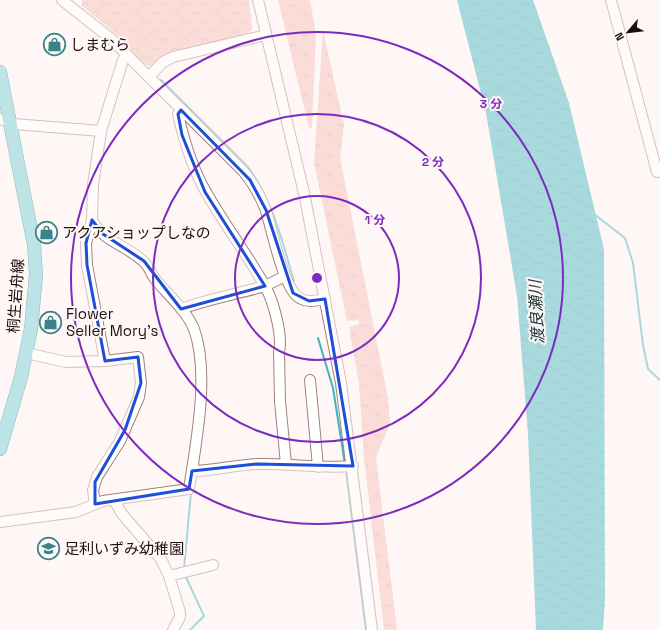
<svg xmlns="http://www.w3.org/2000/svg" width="660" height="630" viewBox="0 0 660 630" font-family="'Space Grotesk','Noto Sans JP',sans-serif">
	<defs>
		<pattern id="grass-tufts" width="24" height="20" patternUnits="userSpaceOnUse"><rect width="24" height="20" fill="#f5bcb5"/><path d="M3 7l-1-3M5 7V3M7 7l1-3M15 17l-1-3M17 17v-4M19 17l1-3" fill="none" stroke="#d1a19a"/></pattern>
		<pattern id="park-crowns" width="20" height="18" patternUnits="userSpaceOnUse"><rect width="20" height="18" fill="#f5bcb5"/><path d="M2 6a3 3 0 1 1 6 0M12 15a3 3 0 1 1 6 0" fill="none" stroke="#d1a19a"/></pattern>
		<pattern id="water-ripples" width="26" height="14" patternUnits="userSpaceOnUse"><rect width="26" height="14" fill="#3eb4be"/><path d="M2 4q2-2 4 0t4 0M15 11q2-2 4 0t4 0" fill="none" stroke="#339199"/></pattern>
	</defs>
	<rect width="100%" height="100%" fill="#fef7f6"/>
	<!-- grass -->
	<path fill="url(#grass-tufts)" d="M278 0H310L316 34 312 127 309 128Z
		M323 30 344 125 340 158 388 398 390 424 376 457 397 630H384L364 458 359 384 349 327 359 324V320L347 321 314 163Z"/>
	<!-- park -->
	<path fill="url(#park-crowns)" d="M82 0H249L252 30 244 36 149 66 143 63 114 32 82 6Z"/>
	<!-- water -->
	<path fill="url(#water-ripples)" d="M457 0H533L569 103 604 249 605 599 603 630H536L528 434 517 296 486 113Z"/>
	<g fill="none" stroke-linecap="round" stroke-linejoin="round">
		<!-- stream -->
		<path stroke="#3eb4be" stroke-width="2" d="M161 80 248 167C273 201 282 241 294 281
			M594 214 625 238 633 263 643 345 648 369 660 380
			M318 338 333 388 345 464
			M346 470 366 630
			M184 569 191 492
			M185 575 204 616 190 630"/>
		<defs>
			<path id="minor" d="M62 0 110 38 243 171C253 183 261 197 266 211 272 230 283 286 298 297 306 303 316 301 325 299
				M258 0 304 193 341 383 372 630
				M611 0 657 172
				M149 77 163 62 173 57 266 35
				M181 110 178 114C184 141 192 168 206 192 224 224 247 254 265 286 237 294 208 299 181 309
				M0 119 14 124 101 131
				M285 276 265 286C273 300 283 335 279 352L280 401 286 464
				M26 353 66 362 105 361 138 357 141 383 139 397 120 441 97 477 93 490 95 504
				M105 361 87 265 86 243 92 220 93 185 101 131 123 60 127 55
				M310 380 318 467
				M192 471C213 471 235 465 257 464 289 463 321 469 353 466
				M114 500 122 514 161 559 169 576 180 612V617L173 630
				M0 522 76 512 103 501 189 489C196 443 210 373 194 329 186 310 168 295 155 279 151 274 150 268 145 263 129 246 103 242 92 220
				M169 576 213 565"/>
			<path id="major" d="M0 72 34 245 36 274 31 329 21 377 0 449"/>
		</defs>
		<!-- minor casing -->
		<use href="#minor" stroke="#a1807c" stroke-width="12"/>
		<!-- major casing -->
		<use href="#major" stroke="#127379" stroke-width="14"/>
		<!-- minor -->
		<use href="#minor" stroke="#fff" stroke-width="10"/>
		<!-- major -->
		<use href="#major" stroke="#6ecbd1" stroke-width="13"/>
	</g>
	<!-- marked area -->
	<path d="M0 0H660V630H0ZM181 110 250 180 266 210 293 293 309 301 325 299 353 466 256 464 192 471 189 489 95 504V482L125 430 141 383 138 357 105 361 87 265 86 243 92 220 103 234 144 261 181 309 265 286 205 192 182 135 178 114Z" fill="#fef7f6" fill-opacity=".55" fill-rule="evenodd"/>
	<path fill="none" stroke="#1d4ed8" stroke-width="3" stroke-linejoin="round" d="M181 110 250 180 266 210 293 293 309 301 325 299 353 466 256 464 192 471 189 489 95 504V482L125 430 141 383 138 357 105 361 87 265 86 243 92 220 103 234 144 261 181 309 265 286 205 192 182 135 178 114Z"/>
	<!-- distance rings -->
	<g fill="none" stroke="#7b2cbf" stroke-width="2">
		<circle cx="317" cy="278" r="82"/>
		<circle cx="317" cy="278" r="164"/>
		<circle cx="317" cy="278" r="246"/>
	</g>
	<!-- icons -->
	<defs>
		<symbol id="shop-ring" viewBox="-11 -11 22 22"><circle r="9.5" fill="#fef7f6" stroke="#3b838a" stroke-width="1.5"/><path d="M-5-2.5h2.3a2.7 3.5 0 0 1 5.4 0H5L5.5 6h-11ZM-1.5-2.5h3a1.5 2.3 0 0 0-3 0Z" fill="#3b838a"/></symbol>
		<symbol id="school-ring" viewBox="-11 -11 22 22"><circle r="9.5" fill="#fef7f6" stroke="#3b838a" stroke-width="1.5"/><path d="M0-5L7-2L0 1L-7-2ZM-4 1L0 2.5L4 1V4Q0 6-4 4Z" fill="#3b838a"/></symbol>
	</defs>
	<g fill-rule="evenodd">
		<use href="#shop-ring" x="42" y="32" width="25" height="25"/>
		<use href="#shop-ring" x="34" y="220" width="25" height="25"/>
		<use href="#shop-ring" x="38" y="310" width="25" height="25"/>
		<use href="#school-ring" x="36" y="536" width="25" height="25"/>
	</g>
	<g text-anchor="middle" stroke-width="4" stroke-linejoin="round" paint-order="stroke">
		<!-- poi labels -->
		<g font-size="15" fill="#1c100e" stroke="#fef7f6" text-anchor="start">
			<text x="70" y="50">しまむら</text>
			<text x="62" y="238">アクアショップしなの</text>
			<text x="66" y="319">Flower<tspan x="66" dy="17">Seller Mory's</tspan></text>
			<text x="64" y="554">足利いずみ幼稚園</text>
		</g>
		<!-- street labels -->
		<g font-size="15" fill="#1c100e" stroke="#fef7f6">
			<text transform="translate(16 296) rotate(-86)" y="5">桐生岩舟線</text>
		</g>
		<!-- water labels -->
		<g font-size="16" font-style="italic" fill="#1b3436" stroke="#fef7f6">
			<text transform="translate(536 312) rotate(-93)" y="6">渡良瀬川</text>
		</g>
	</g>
	<circle cx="317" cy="278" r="6" fill="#7b2cbf" stroke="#fef7f6" stroke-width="2"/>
	<g font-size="12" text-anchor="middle" font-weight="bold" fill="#7b2cbf" stroke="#fef7f6" stroke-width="4" stroke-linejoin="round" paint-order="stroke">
		<text x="491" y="108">3 分</text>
		<text x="433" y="166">2 分</text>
		<text x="375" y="224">1 分</text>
	</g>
	<!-- north arrow -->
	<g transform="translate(628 32) rotate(242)" stroke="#fef7f6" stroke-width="3" paint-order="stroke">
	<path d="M0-3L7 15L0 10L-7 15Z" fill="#1c100e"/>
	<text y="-6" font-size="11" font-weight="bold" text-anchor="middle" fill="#1c100e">N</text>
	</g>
</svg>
